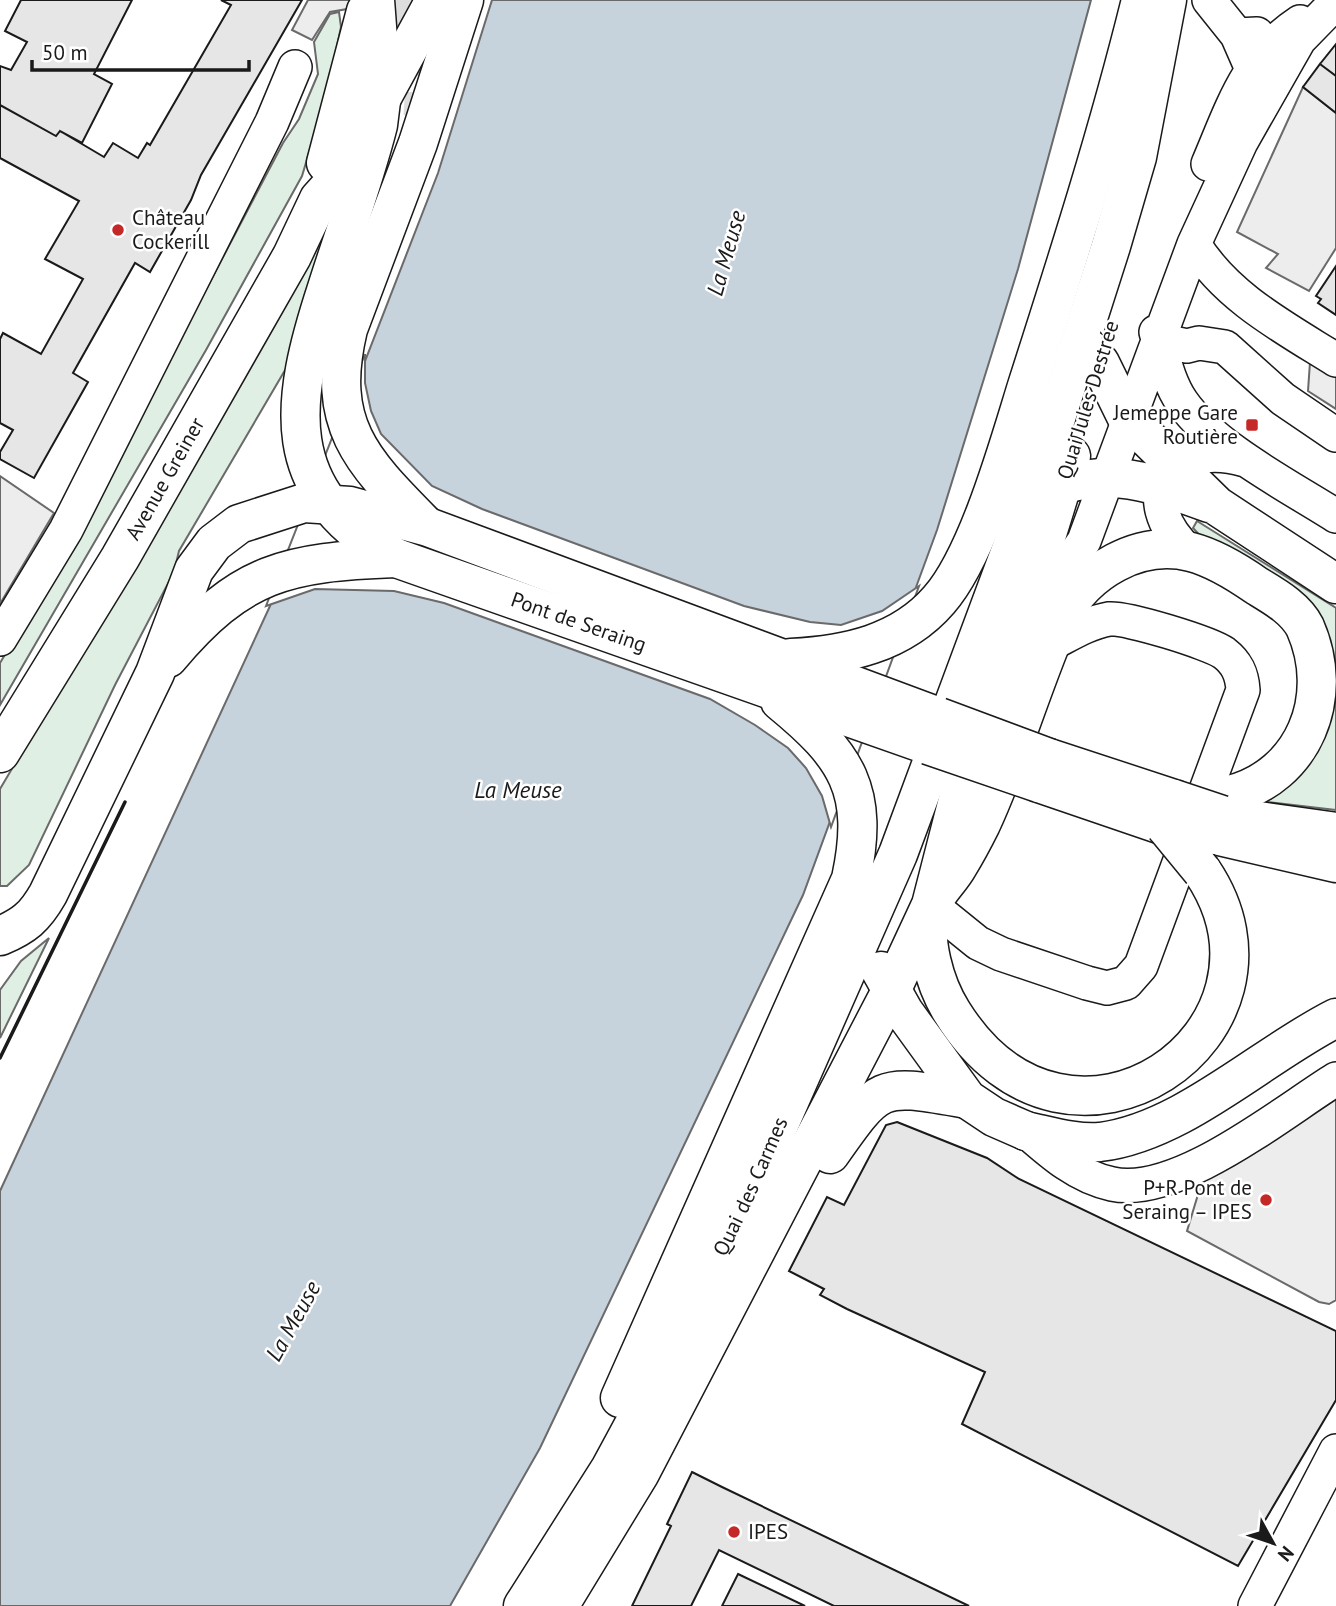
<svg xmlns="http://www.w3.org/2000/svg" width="1336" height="1606" viewBox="0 0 1336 1606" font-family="'PT Sans',sans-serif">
	<rect width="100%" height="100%" fill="#fff"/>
	<!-- green -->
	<path fill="#e0efe3" stroke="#6a6a6a" stroke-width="2" d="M339 12 341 27 328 89 302 176 206 350 0 705V663L81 527 283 143 299 119 318 74 314 42 330 14Z
		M351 181 308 331 179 551 174 572 115 685 29 865 7 886H0V789L141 550Z
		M1197 521 1336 608V810L1259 801 1333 679 1193 528Z
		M49 938 0 1038V990L21 961Z"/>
	<!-- parking -->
	<path fill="#ededed" stroke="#6a6a6a" stroke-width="2" d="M308 0H350L347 9 330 12 312 40 292 30Z
		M1303 87 1336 113V248L1309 291 1266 268 1278 254 1237 232Z
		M1310 362 1336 375V409L1308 391Z
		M0 476 54 513 0 604Z
		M1336 1088V1300L1329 1304 1319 1302 1187 1231 1206 1168Z"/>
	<!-- water -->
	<path fill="#c6d2dc" stroke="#6a6a6a" stroke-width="2" d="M492 0H1091L1018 269 937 530 803 895 540 1448 450 1606H0V1191L270 606 438 173Z"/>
	<!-- pier -->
	<path fill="#fff" stroke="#6a6a6a" stroke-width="2" d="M365 354V383L371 411 381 434 432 486 482 509 744 606 810 622 841 625 882 611 919 586 831 827 822 796 806 768 788 748 755 725 710 699 444 603 394 591 315 589 266 606Z"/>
	<!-- building -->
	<path fill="#e6e6e6" stroke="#1a1a1a" stroke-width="2" d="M21 0H132L94 74 112 84 82 143 60 131 56 136 0 105V66L11 70 27 42 5 31Z
		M221 0H302L201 175 191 200 150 272 135 263 73 373 88 382 34 478 0 459V452L13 430 0 423V339L3 333 41 354 83 279 45 259 79 201 0 158V105L56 136 60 131 104 157 113 143 138 158 147 143 150 145 231 5Z
		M1336 44V76L1320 64Z
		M1320 64 1336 76V113L1303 87Z
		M1336 266V315L1318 303 1321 299 1316 296Z
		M897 1122 987 1158 1019 1179 1336 1331V1400L1238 1566 962 1424 985 1372 847 1309 820 1295 824 1289 789 1271 827 1197 844 1205 886 1125Z
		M692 1472 722 1487 969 1606H834L719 1550 691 1606H632L671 1526 667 1524Z
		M738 1574 805 1606H722Z"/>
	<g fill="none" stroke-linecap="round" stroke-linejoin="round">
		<!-- minor-tunnel -->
		<path stroke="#ddd" stroke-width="33" stroke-dasharray="33 17" stroke-linecap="butt" d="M396 0C429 27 422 77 420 116"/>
		<defs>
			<path id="minor" d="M1209 0 1237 35 1257 34
				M1237 35 1251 67V88
				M1208 164C1232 108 1247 57 1300 22
				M1194 244C1226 297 1285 328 1336 360
				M1156 332C1163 355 1168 382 1182 402 1213 447 1289 486 1336 516
				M1158 340 1187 346 1199 343 1225 347 1283 399 1336 435
				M1189 552C1129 496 1172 438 1245 460
				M1028 634 1045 598 1084 541 1194 244 1241 142 1299 40 1336 2
				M0 639 66 530 272 122 295 67
				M931 905 978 943 1001 954 1087 983 1107 988 1126 983 1141 966 1243 690C1242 674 1237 663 1224 653 1210 643 1126 617 1109 619 1087 623 1069 635 1049 645
				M1026 1131C1051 1153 1078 1177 1112 1184 1178 1198 1281 1113 1336 1079
				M1255 1606 1336 1451"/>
			<g id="major">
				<path id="s1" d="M375 0 382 93 378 125C364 180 344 234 327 288 290 401 275 492 396 558L928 745"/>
				<path d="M326 163 366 11"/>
				<path d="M426 526C362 461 325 426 348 329L418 143 464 0"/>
				<path d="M168 658C241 571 287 562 396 558"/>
				<path d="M791 658C846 655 901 644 939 600 978 556 1009 444 1027 386 1068 258 1109 130 1141 0"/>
				<path id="s2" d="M0 753 120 558 292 256 319 199 338 178 435 0"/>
				<path d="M1049 758 1174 799"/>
				<path d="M1039 783 1165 826"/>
				<path d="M1202 871C1310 1031 1070 1202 952 1012 935 985 921 938 931 906 936 892 951 879 958 866 966 853 974 838 981 824 1012 757 1032 684 1062 616 1085 572 1138 539 1191 552 1214 558 1237 572 1257 586 1275 597 1295 608 1305 627 1336 697 1304 776 1230 795"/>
				<path d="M0 936C24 926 35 917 48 894L155 673 194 570 214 543 239 524 304 503 350 506 428 527 939 717"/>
				<path d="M881 971 904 1012 967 1099 994 1117 1026 1131"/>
				<path d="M830 1154C881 1081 880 1084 967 1099"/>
				<path d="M620 1398 851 879C870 790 847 756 780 701"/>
				<path id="s3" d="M523 1606 610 1469 664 1369 748 1195 898 854 1031 496 1111 246 1137 157 1167 0"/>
				<path d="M559 1606 640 1473 891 991 931 905 960 792 1007 664 1071 456"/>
			</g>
			<path id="highway" d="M1100 363 1127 418 1217 506 1336 584
				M1031 496C1100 465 1141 478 1209 503
				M1245 819 1336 832
				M1215 835 1336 863
				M1026 1131C1050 1136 1076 1144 1100 1142 1183 1132 1262 1055 1336 1018"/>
		</defs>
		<!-- minor casing -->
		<use href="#minor" stroke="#1a1a1a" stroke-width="36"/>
		<!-- major casing -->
		<use href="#major" stroke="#1a1a1a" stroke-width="41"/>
		<!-- highway casing -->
		<use href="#highway" stroke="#1a1a1a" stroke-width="41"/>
		<!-- minor -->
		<use href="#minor" stroke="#fff" stroke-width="33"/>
		<!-- major -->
		<use href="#major" stroke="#fff" stroke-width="38"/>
		<!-- highway -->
		<use href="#highway" stroke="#fff" stroke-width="38"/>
		<defs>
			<path id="major-bridge" d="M939 717 1049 758
				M928 745 1039 783
				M1165 826 1202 871"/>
			<path id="highway-bridge" d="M1174 799 1222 815
				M1165 826 1215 835"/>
		</defs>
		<!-- major-bridge casing -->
		<use href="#major-bridge" stroke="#1a1a1a" stroke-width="41" stroke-linecap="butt"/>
		<!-- highway-bridge casing -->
		<use href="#highway-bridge" stroke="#1a1a1a" stroke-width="41" stroke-linecap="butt"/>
		<!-- major-bridge -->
		<use href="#major-bridge" stroke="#fff" stroke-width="38"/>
		<!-- highway-bridge -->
		<use href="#highway-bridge" stroke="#fff" stroke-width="38"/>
		<!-- wall -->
		<path stroke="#1a1a1a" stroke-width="3.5" d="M0 1058 125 802"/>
	</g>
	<!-- markers -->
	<g fill="#c62828" stroke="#fff" stroke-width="2.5">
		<circle cx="118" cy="230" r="7"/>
		<rect x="1245" y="418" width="14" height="14" rx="3.5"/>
		<circle cx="1266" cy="1200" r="7"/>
		<circle cx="734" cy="1532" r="7"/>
	</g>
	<g text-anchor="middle" stroke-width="5" stroke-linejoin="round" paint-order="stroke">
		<!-- poi labels -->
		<g font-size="21" fill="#1a1a1a" stroke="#fff" text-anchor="start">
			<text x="132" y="225">Château<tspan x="132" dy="24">Cockerill</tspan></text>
			<text x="1238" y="420" text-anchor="end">Jemeppe Gare<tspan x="1238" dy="24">Routière</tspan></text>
			<text x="1252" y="1195" text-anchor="end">P+R Pont de<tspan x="1252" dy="24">Seraing – IPES</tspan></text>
			<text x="748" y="1539">IPES</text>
		</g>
		<!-- street labels -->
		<g font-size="21" fill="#1a1a1a" stroke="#fff">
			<text transform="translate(1088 400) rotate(-73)" y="7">Quai Jules Destrée</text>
			<text dy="7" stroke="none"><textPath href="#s2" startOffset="320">Avenue Greiner</textPath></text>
			<text dy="7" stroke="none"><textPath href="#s1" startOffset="802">Pont de Seraing</textPath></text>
			<text dy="7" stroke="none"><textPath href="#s3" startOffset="478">Quai des Carmes</textPath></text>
		</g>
		<!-- water labels -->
		<g font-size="23" font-style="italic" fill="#1a1a1a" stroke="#fff">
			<text transform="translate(726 253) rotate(-74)" y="8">La Meuse</text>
			<text x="518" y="798">La Meuse</text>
			<text transform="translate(293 1321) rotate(-61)" y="8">La Meuse</text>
		</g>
	</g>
	<!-- north arrow -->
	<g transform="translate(1273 1543) rotate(130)" stroke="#ffffff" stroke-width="5" paint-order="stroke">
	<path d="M0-5L12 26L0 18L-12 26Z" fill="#1a1a1a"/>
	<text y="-10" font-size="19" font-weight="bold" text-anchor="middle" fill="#1a1a1a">N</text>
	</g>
	<!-- scale -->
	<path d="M32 60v10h217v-10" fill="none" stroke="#1a1a1a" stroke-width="3.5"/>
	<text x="42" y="60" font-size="21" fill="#1a1a1a" stroke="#ffffff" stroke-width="5" paint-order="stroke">50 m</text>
</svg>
